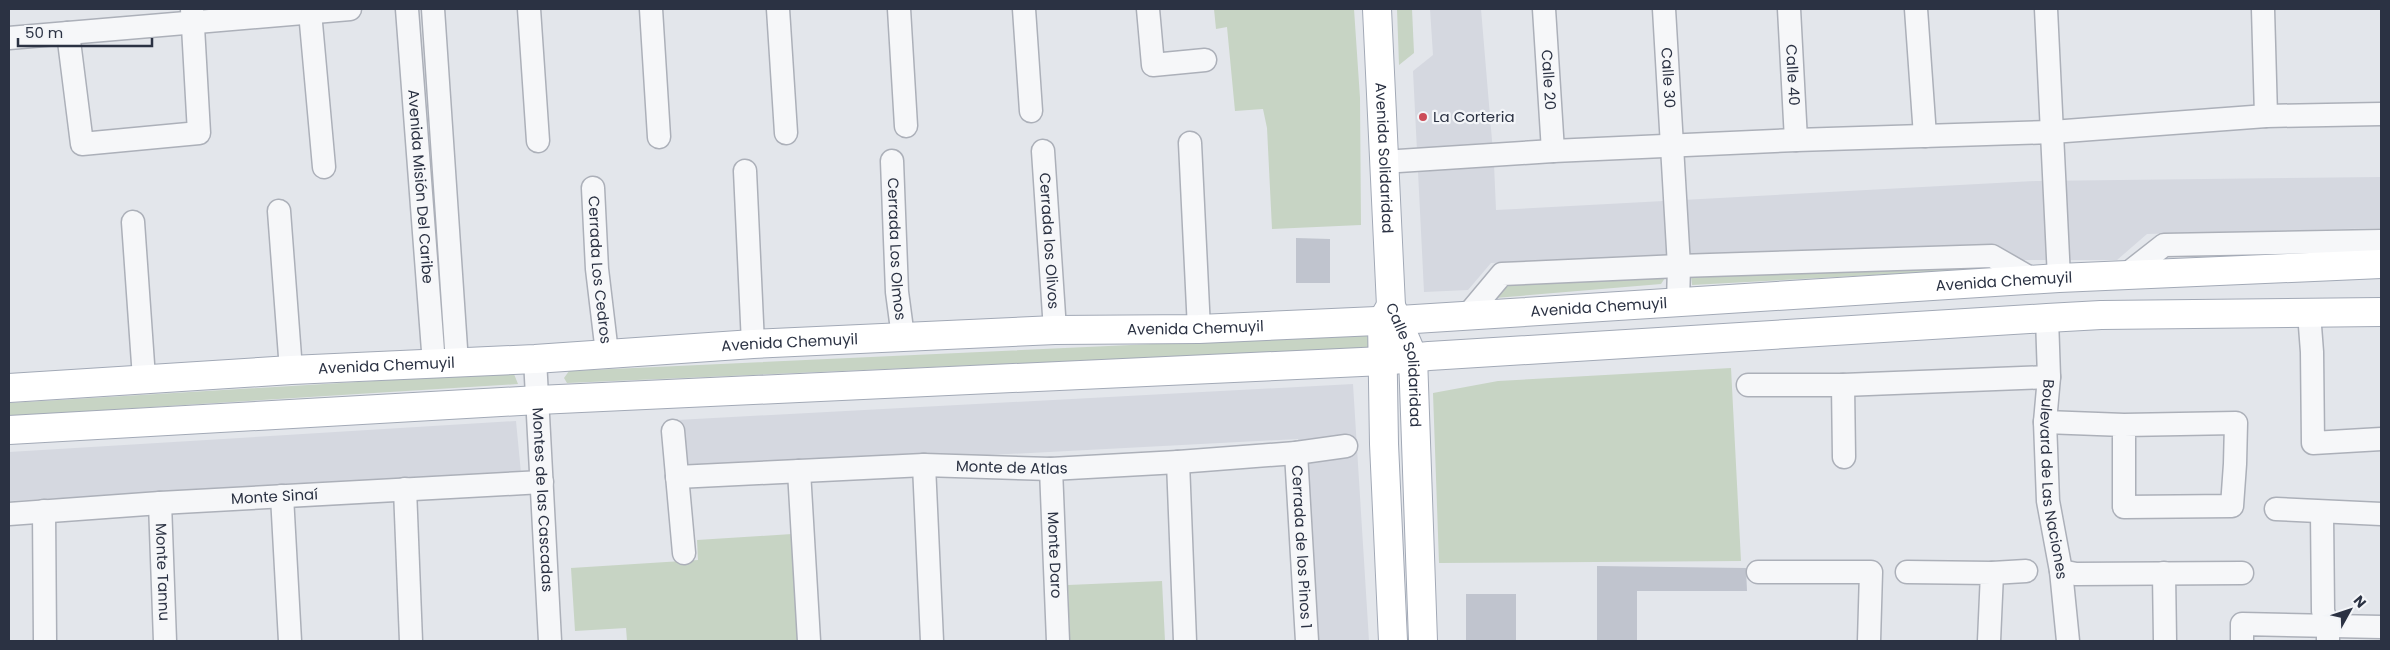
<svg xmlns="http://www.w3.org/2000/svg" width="2390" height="650" viewBox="0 0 2390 650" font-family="Poppins,sans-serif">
	<rect width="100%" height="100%" fill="#e3e6eb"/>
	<!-- built -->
	<path fill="#d5d8e0" d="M1430 9H1481L1494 164 1496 210 2036 181 2381 177V228L2147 234 2117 260H2012L1990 249 1491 263 1468 290 1424 292 1413 71 1433 55Z
		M1353 384 1369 641H1312L1298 439 682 471 677 420Z
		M516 421 521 473 9 501V452Z"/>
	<!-- green -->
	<path fill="#c7d4c4" d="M1214 9H1354L1360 98 1361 225 1272 229 1267 128 1263 109 1235 111 1227 27 1216 29Z
		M1397 9H1412L1414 53 1399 65Z
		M1996 265 1999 268 1692 285 1691 275Z
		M1665 278 1661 284 1495 298 1511 281Z
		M1367 334 1369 348 567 383 564 378 569 371Z
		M1731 368 1741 561 1439 563 1433 393 1498 381Z
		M507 373 514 374 518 384 9 416V403Z
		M792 534 799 641H627L626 628 575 631 571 568 698 560 697 540Z
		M1162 581 1165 641H1070L1068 585Z"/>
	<!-- building -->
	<path fill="#c0c4ce" d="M1296 238 1330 239V283H1296Z
		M1597 566 1746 568 1747 591H1637V641H1597Z
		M1466 594H1516V641H1466Z"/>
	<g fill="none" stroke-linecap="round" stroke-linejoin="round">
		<defs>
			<g id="minor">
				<path id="s1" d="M407 9 434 364"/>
				<path d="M433 9 457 363"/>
				<path d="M529 9 538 141"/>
				<path d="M651 9 659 137"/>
				<path d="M778 9 786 133"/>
				<path d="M899 9 906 126"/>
				<path d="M1024 9 1031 111"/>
				<path d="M1148 9 1153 65 1205 60"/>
				<path id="s2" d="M1544 9 1553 151"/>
				<path id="s3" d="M1664 9 1679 266 1678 302"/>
				<path id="s4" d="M1789 9 1796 140"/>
				<path d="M1916 9 1925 136"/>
				<path d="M2046 9 2059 278"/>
				<path d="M2263 9 2266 116"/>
				<path d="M310 12 324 167"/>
				<path d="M68 33 82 144 199 133 192 9"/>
				<path d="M9 38 350 9"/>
				<path d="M1190 143 1199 329"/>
				<path id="s5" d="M1043 151 1055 330"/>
				<path id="s6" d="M892 161 897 292 903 337"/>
				<path d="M1383 162 1553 151 1796 140 2052 132 2266 116 2381 114"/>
				<path d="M745 171 753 344"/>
				<path id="s7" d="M593 188 597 269 607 353"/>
				<path d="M279 211 291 370"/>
				<path d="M133 222 144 378"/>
				<path d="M2127 274 2164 245 2381 241"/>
				<path d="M2309 313 2312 352 2313 443 2381 439"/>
				<path d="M1466 317 1502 274 1679 266 1992 256 2032 279"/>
				<path id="s8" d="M2047 318 2049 377 2045 422 2048 501 2061 571 2068 641"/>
				<path id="s9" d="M535 359 550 641"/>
				<path d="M1748 385H1843L2049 377"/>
				<path d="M1843 385 1844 457"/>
				<path d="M2045 422 2124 425 2236 423 2235 464 2232 506 2124 507V425"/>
				<path d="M673 431 684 553"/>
				<path id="s10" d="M1296 453 1307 641"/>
				<path d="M1178 462 1185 641"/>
				<path d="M924 465 932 641"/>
				<path id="s11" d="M1051 469 1058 641"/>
				<path d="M799 471 809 641"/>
				<path id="s12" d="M677 477 924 465 1051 469 1178 462 1296 453 1346 446"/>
				<path d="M405 489 411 641"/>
				<path d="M282 496 290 641"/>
				<path id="s13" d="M160 503 165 641"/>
				<path d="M2276 509 2381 514"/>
				<path d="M44 511 45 641"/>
				<path d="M2322 513 2323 611 2328 627V641"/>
				<path id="s14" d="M9 514 160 503 542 482"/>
				<path d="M2061 571 2076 574 2242 573"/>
				<path d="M1758 572H1871L1869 641"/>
				<path d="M1907 572 1992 573 1989 641"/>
				<path d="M1992 573 2026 571"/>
				<path d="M2164 573 2165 641"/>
				<path d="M2242 641V624L2381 627"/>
			</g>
			<g id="major">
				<path id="s15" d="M1377 9 1391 306 1413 357 1423 641"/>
				<path d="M1391 306 1382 321 1384 444 1393 641"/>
				<path id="s16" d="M9 388 291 370 535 359 753 344 1055 330 1199 329 1399 320 2059 278 2381 264"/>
				<path d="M9 430 538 400 1383 361 1429 356 2047 318 2101 315 2381 312"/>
			</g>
		</defs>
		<!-- minor casing -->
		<use href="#minor" stroke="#acb0b9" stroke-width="25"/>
		<!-- major casing -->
		<use href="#major" stroke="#a2a9b6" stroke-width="30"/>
		<!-- minor -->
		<use href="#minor" stroke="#f6f7f9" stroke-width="22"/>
		<!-- major -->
		<use href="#major" stroke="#fff" stroke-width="28"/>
	</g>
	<!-- markers -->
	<circle fill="#cc4c58" stroke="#f3f5f8" stroke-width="2" cx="1423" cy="117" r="5"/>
	<g text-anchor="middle" stroke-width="4.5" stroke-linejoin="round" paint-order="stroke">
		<!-- street labels -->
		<g font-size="15" fill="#2b3243" stroke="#f3f5f8">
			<text dy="5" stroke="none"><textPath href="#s4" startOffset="66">Calle 40</textPath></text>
			<text dy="5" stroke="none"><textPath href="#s3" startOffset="69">Calle 30</textPath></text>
			<text dy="5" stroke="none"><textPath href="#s2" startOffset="71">Calle 20</textPath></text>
			<text dy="5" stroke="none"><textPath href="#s15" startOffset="149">Avenida Solidaridad</textPath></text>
			<text dy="5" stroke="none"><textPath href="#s1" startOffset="178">Avenida Misión Del Caribe</textPath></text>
			<text dy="5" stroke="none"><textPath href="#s5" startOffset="90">Cerrada los Olivos</textPath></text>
			<text dy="5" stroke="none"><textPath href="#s6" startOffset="88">Cerrada Los Olmos</textPath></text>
			<text dy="5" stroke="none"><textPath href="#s7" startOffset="82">Cerrada Los Cedros</textPath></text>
			<text dy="5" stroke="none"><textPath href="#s16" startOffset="1998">Avenida Chemuyil</textPath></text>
			<text dy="5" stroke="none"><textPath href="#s16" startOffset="1592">Avenida Chemuyil</textPath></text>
			<text dy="5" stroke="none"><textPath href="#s16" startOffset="1188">Avenida Chemuyil</textPath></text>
			<text dy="5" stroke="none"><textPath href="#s16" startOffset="782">Avenida Chemuyil</textPath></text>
			<text dy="5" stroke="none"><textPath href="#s16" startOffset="378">Avenida Chemuyil</textPath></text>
			<text dy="5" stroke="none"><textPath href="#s15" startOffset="359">Calle Solidaridad</textPath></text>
			<text dy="5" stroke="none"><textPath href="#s12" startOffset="335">Monte de Atlas</textPath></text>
			<text dy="5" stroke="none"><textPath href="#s8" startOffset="162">Boulevard de Las Naciones</textPath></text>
			<text dy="5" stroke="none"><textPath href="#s14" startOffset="266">Monte Sinaí</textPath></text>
			<text dy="5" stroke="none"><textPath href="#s9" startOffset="141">Montes de las Cascadas</textPath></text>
			<text dy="5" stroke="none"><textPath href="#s10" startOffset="94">Cerrada de los Pinos 1</textPath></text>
			<text dy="5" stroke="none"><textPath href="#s11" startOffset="86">Monte Daro</textPath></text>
			<text dy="5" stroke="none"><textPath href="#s13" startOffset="69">Monte Tannu</textPath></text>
		</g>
		<!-- poi labels -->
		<g font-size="15" fill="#2b3243" stroke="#f3f5f8" text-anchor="start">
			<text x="1433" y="122">La Corteria</text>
		</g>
	</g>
	<!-- border -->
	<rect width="2390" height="650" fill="none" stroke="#2b3243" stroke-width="20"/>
	<!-- north arrow -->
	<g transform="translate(2350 610) rotate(50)" stroke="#f3f5f8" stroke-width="4" paint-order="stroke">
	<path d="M0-4L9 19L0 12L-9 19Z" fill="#2b3243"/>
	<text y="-8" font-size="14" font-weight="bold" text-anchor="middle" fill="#2b3243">N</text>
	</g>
	<!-- scale -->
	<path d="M18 38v8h134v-8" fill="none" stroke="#2b3243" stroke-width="2.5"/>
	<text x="25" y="38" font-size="15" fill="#2b3243" stroke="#f3f5f8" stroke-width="4" paint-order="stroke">50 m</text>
</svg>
